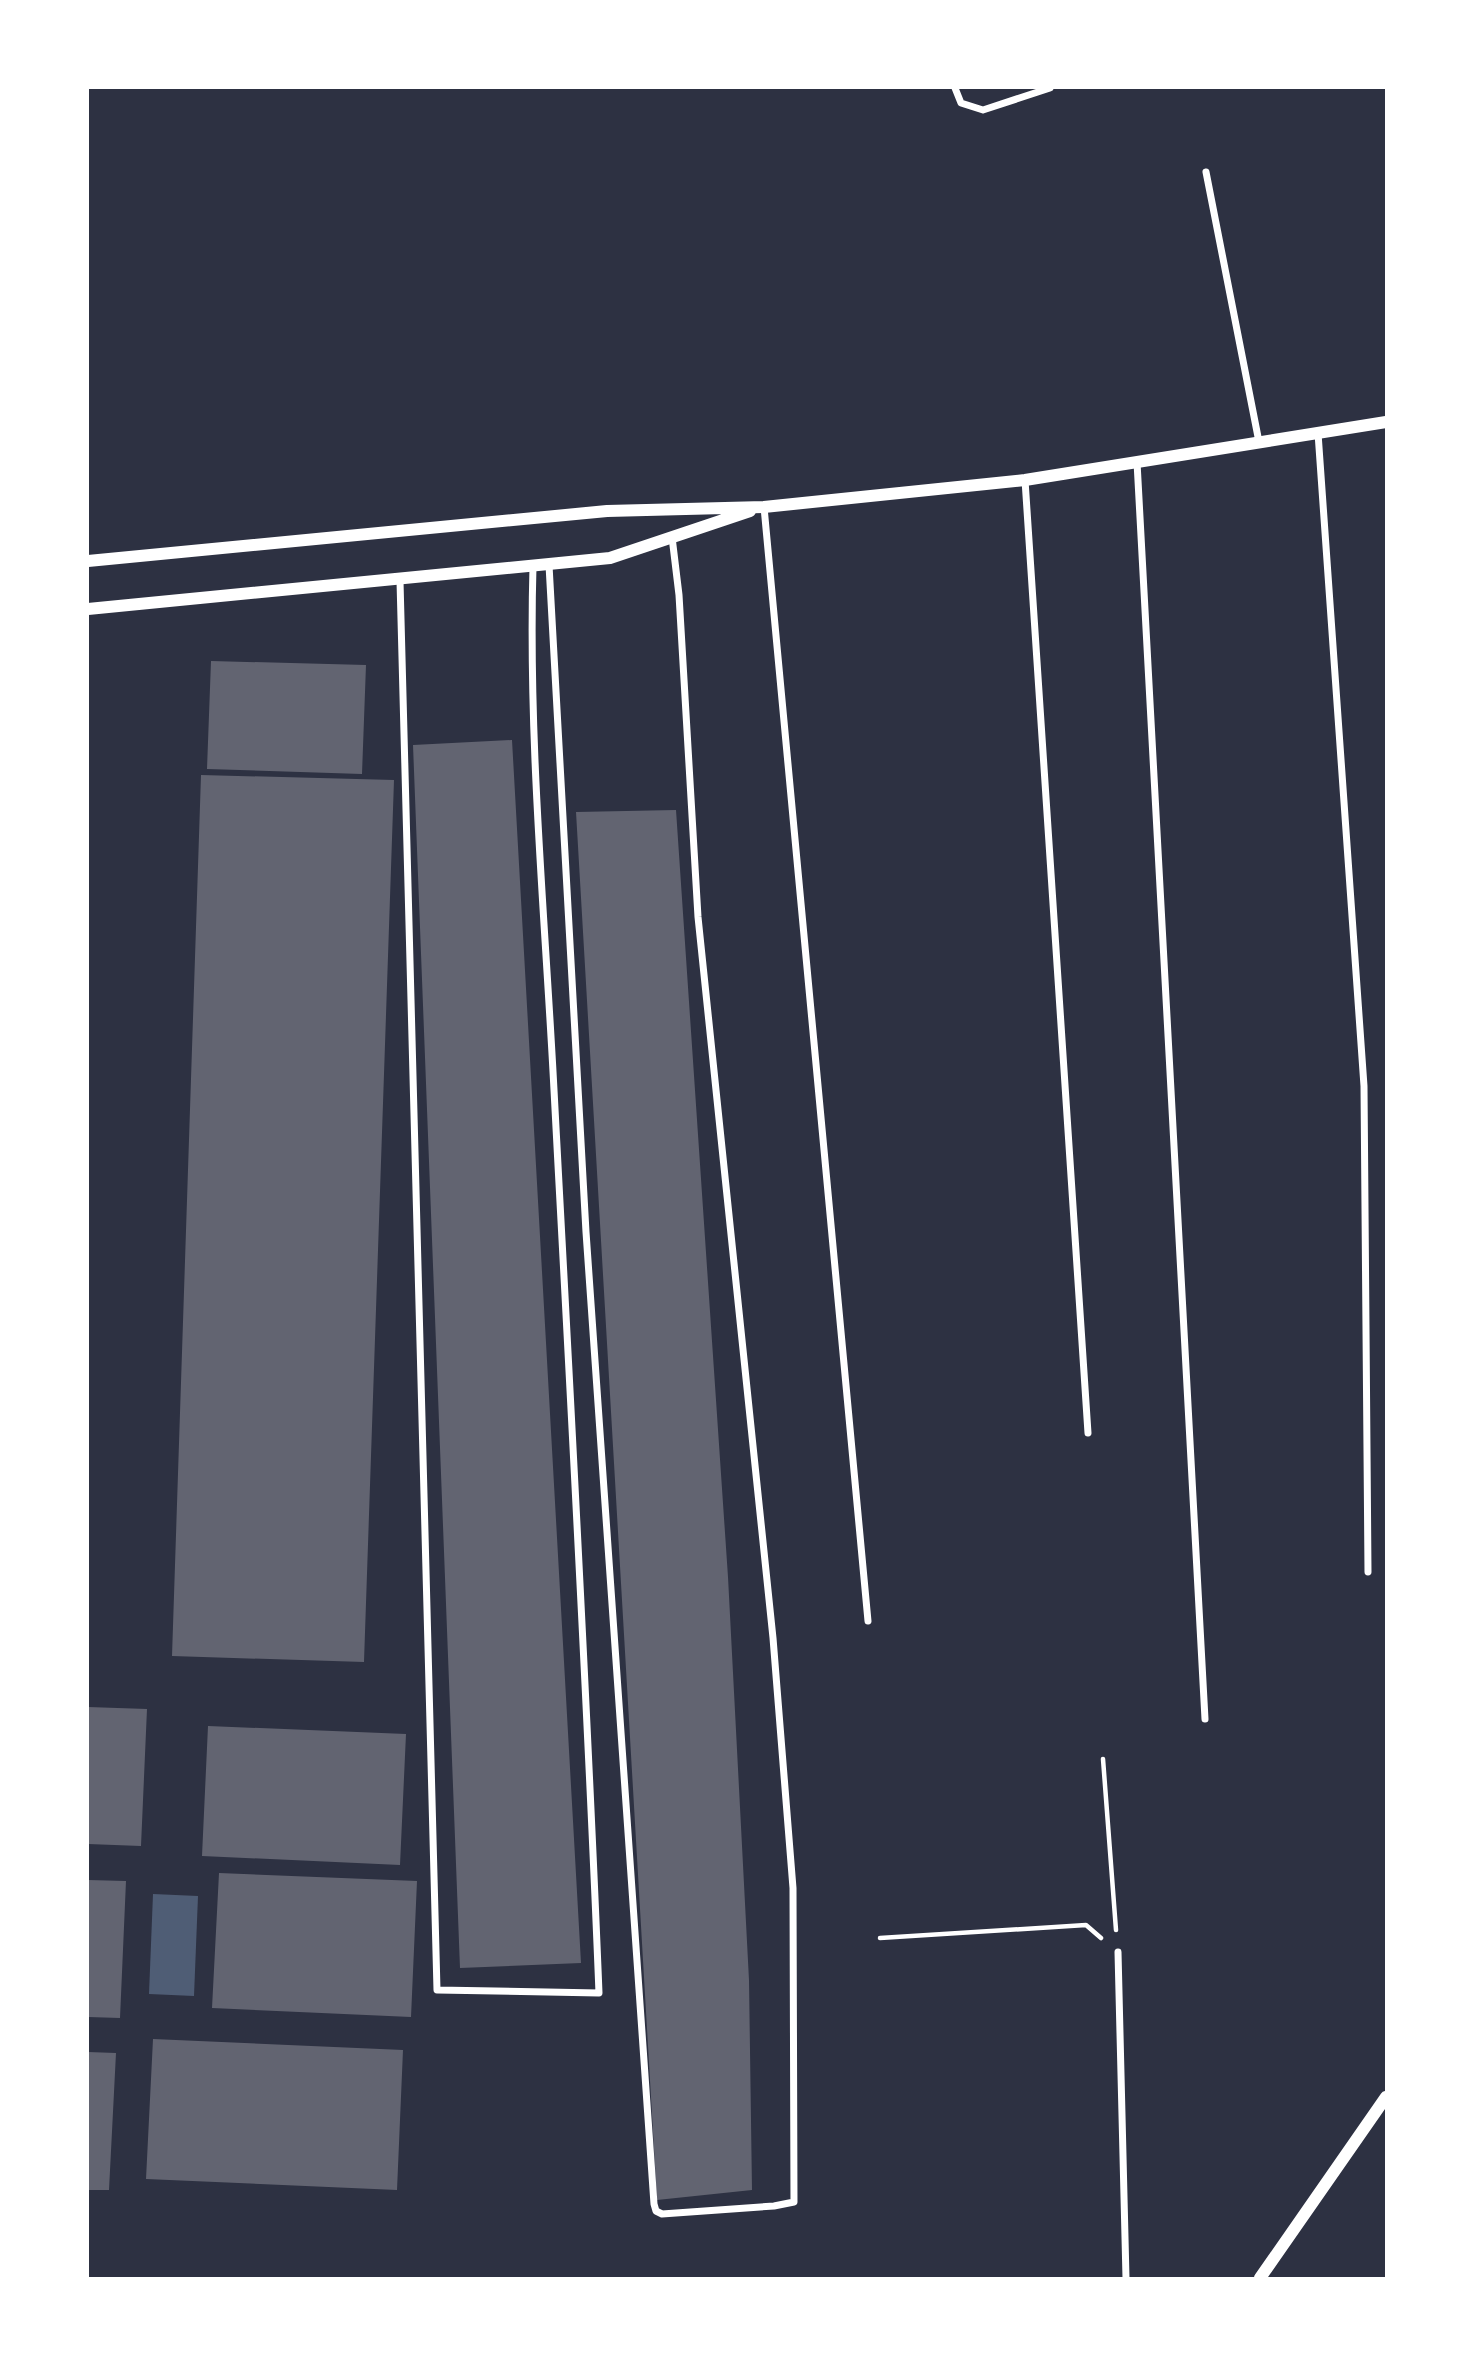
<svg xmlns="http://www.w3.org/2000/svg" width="1474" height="2366" viewBox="0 0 1474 2366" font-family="'Source Sans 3',sans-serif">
	<rect width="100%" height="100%" fill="#2d3142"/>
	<!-- water -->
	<path fill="#4f5d75" d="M153 1894 198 1896 194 1996 149 1994Z"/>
	<!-- building -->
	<path fill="#626471" d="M211 661 366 665 362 774 207 769Z
		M512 740 581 1963 460 1968 413 745Z
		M201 775 394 780 364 1662 172 1656Z
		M676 810 728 1577 749 1980 752 2190 657 2200 576 812Z
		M88 1707 147 1709 141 1846 88 1844Z
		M208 1726 406 1734 400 1865 202 1856Z
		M219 1873 417 1881 411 2017 212 2008Z
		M88 1880 126 1881 120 2018 88 2017Z
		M153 2039 403 2050 397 2190 146 2179Z
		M88 2052 116 2053 109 2190H88Z"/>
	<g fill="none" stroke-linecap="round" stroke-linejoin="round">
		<!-- path -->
		<path stroke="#fff" stroke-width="4.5" d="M1103 1759 1116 1930
			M880 1938 1086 1925 1101 1938"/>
		<!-- minor -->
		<path stroke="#fff" stroke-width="7" d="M955 88 961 103 983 110 1050 88
			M1206 172 1259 442
			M1318 433 1364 1086 1368 1572
			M1137 462 1205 1719
			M1025 480 1088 1433
			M764 507 868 1621
			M549 565 586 1232 654 2204 656 2211 662 2214 774 2206 794 2202 793 1888 773 1638 698 917 679 595 672 537
			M400 581 437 1990 599 1993C587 1692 570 1391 554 1090 545 916 528 740 533 566
			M1118 1952 1126 2278"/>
		<!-- tertiary -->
		<path stroke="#fff" stroke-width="12" d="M88 561 607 511 764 507 1025 480 1386 422
			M88 609 610 558 750 511
			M1260 2278 1386 2097"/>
	</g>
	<!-- border -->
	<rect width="1474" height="2366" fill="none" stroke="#ffffff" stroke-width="178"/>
</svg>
